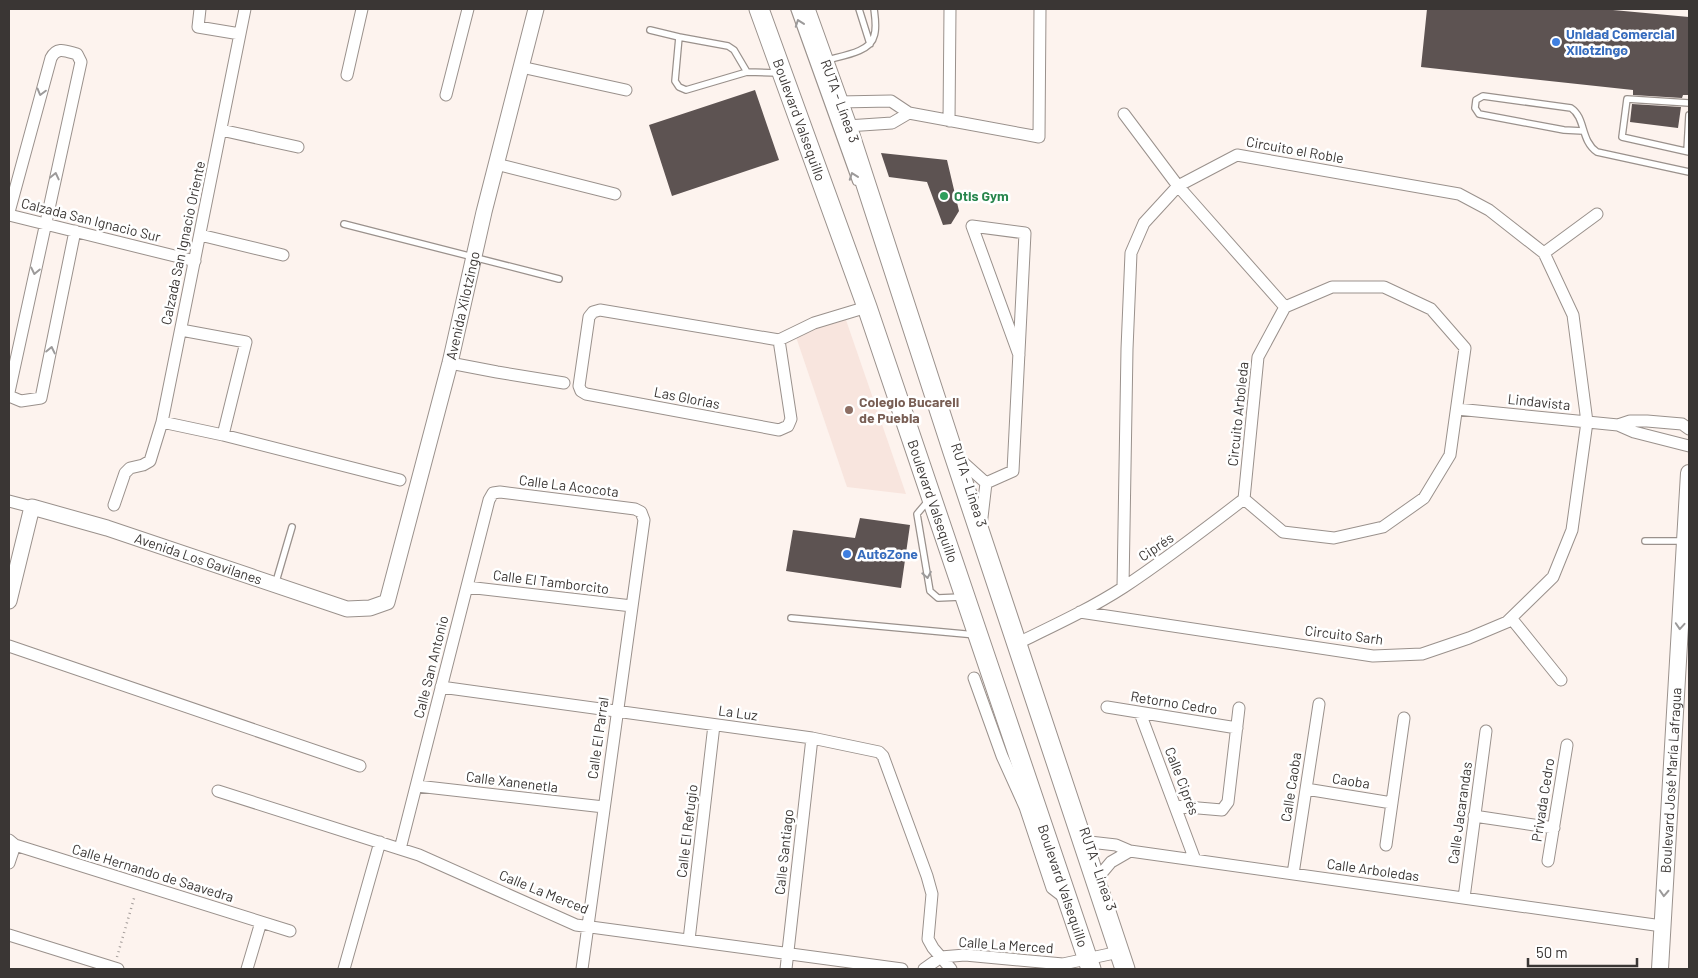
<svg xmlns="http://www.w3.org/2000/svg" width="1698" height="978" viewBox="0 0 1698 978" font-family="Barlow,sans-serif">
	<rect width="100%" height="100%" fill="#fdf3ee"/>
	<!-- built -->
	<path fill="#f8e5de" d="M846 320 906 494 847 487 795 334Z"/>
	<!-- building -->
	<path fill="#5d5352" d="M1427 9H1602L1689 17V95H1683L1682 98 1633 95V90L1421 67Z
		M755 90 779 160 672 196 649 125Z
		M1632 104 1681 107 1678 128 1630 122Z
		M881 153 947 160 959 211 951 224 943 225 927 182 889 177Z
		M860 518 910 525 901 588 786 571 793 530 855 538Z"/>
	<g fill="none" stroke-linecap="round" stroke-linejoin="round">
		<defs>
			<path id="service" d="M794 9 856 182
				M859 9 870 44
				M650 30 679 37 675 81 679 87 686 90 747 72 778 73
				M679 37 728 46 734 50 747 72
				M827 60C841 56 871 52 874 36 877 28 875 17 874 9
				M1689 103 1627 99 1622 137 1689 152
				M1583 131 1564 130 1479 114 1475 108 1476 100 1483 96 1571 108C1586 118 1580 140 1597 152L1689 172
				M1687 151 1689 115
				M344 224 559 279
				M928 501 917 514 930 591 938 598 961 597
				M1645 541H1683
				M275 585 292 527
				M791 618 976 635"/>
			<path id="minor" d="M200 9 198 27 240 34
				M521 67 626 90
				M347 75 362 9
				M446 95 468 9
				M839 102 891 101 909 113 1039 137 1040 9
				M1124 114 1178 186 1285 307
				M949 121 950 9
				M847 126 892 123 909 113
				M221 130 298 147
				M496 164 615 194
				M9 212 51 58C57 46 66 51 77 54L81 62 9 392
				M9 215 195 261
				M200 235 283 255
				M1544 253 1597 214
				M1332 287H1384L1431 309 1465 348 1450 455 1424 498 1383 527 1334 538 1283 532 1244 499 1258 357 1285 307Z
				M181 330 246 342 223 435
				M779 340 791 419 788 426 779 430 586 394 581 391 579 386 589 317 593 312 600 310 779 340 814 323 867 307
				M450 363 497 372 564 383
				M9 396 21 401 41 398 75 231
				M1457 409 1618 425 1634 432 1689 446
				M162 422 223 435 400 480
				M1618 425 1630 421H1647L1682 424 1689 429
				M956 456 986 483 981 526
				M986 483 1013 471 1025 233 972 226 1019 355
				M9 501 32 507
				M114 505 125 473 130 468 143 465 150 461 162 422 245 9
				M467 587 632 606
				M1080 612 1373 656 1422 654 1469 638 1507 622 1553 577 1572 530 1587 422 1573 315 1544 253 1489 210 1459 194 1237 155 1178 186 1144 223 1131 253 1127 349 1123 587
				M1511 618 1561 680
				M1016 644C1053 626 1090 609 1124 587 1165 560 1205 529 1244 499
				M9 646 360 766
				M974 678 1002 756 1025 807 1052 888 1065 898
				M441 687 812 738 879 752 883 756 927 876 932 894 928 939 933 948 951 969
				M1107 707 1237 728
				M1140 713 1195 860
				M417 786 604 807
				M1306 789 1392 803
				M218 791 419 855 576 925 902 969
				M1175 806 1222 810 1228 802 1239 708
				M1474 816 1554 828
				M9 840 15 845 290 931
				M1081 841 1116 845 1130 851 1662 926
				M1386 845 1404 718
				M400 849 489 500 493 493 500 492 635 509 641 512 644 520 582 969
				M1548 861 1567 745
				M9 863 15 845
				M1293 874 1319 704
				M1095 881 1111 862 1130 851
				M1464 898 1486 731
				M9 935 118 969
				M689 940 714 725
				M247 969 261 922
				M344 969 380 842
				M786 969 812 738
				M924 969 941 957 965 955 1063 964 1119 952"/>
			<g id="tertiary">
				<path id="s1" d="M9 601 32 507 107 528 347 609 370 608 387 602 450 363 484 212 536 9"/>
			</g>
			<g id="secondary">
				<path id="s2" d="M1660 969 1689 473"/>
			</g>
			<g id="primary">
				<path id="s3" d="M759 9 867 307 1091 969"/>
				<path d="M805 9 847 126 953 452 1125 969"/>
			</g>
		</defs>
		<!-- service casing -->
		<use href="#service" stroke="#9a918c" stroke-width="8"/>
		<!-- minor casing -->
		<use href="#minor" stroke="#9a918c" stroke-width="13"/>
		<!-- tertiary casing -->
		<use href="#tertiary" stroke="#9a918c" stroke-width="17"/>
		<!-- secondary casing -->
		<use href="#secondary" stroke="#9a918c" stroke-width="18"/>
		<!-- primary casing -->
		<use href="#primary" stroke="#9a918c" stroke-width="21"/>
		<!-- path -->
		<path stroke="#a39c99" stroke-width="2.5" stroke-dasharray="1 4" stroke-linecap="butt" d="M117 957 135 895"/>
		<!-- service -->
		<use href="#service" stroke="#fff" stroke-width="5.5"/>
		<!-- minor -->
		<use href="#minor" stroke="#fff" stroke-width="11"/>
		<!-- tertiary -->
		<use href="#tertiary" stroke="#fff" stroke-width="15"/>
		<!-- secondary -->
		<use href="#secondary" stroke="#fff" stroke-width="16"/>
		<!-- primary -->
		<use href="#primary" stroke="#fff" stroke-width="19"/>
	</g>
	<!-- one-way arrows -->
	<defs><path id="oneway-chevron" d="M-2-3.5L2.5 0L-2 3.5" fill="none" stroke-width="1.6" stroke-linecap="round" stroke-linejoin="round" transform="scale(1.25)"/></defs>
	<g stroke="#9c9a9a">
		<use href="#oneway-chevron" transform="translate(799 23) rotate(-110)"/>
		<use href="#oneway-chevron" transform="translate(41 92) rotate(105)"/>
		<use href="#oneway-chevron" transform="translate(55 176) rotate(-77)"/>
		<use href="#oneway-chevron" transform="translate(853 176) rotate(-110)"/>
		<use href="#oneway-chevron" transform="translate(35 271) rotate(102)"/>
		<use href="#oneway-chevron" transform="translate(51 350) rotate(-78)"/>
		<use href="#oneway-chevron" transform="translate(927 575) rotate(80)"/>
		<use href="#oneway-chevron" transform="translate(1680 626) rotate(94)"/>
		<use href="#oneway-chevron" transform="translate(1664 893) rotate(93)"/>
	</g>
	<!-- markers -->
	<g fill="#3f7fe0" stroke="#fff" stroke-width="2">
		<circle cx="1556" cy="42" r="5"/>
		<circle cx="847" cy="554" r="5"/>
	</g>
	<circle fill="#2e9e5b" stroke="#fff" stroke-width="2" cx="944" cy="196" r="5"/>
	<circle fill="#8d6e63" stroke="#fff" stroke-width="2" cx="849" cy="410" r="5"/>
	<g text-anchor="middle" stroke-width="5" stroke-linejoin="round" paint-order="stroke">
		<!-- shop labels -->
		<g font-size="14" font-weight="bold" fill="#366cbe" stroke="#fff" text-anchor="start">
			<text x="1566" y="39">Unidad Comercial<tspan x="1566" dy="16">Xilotzingo</tspan></text>
			<text x="857" y="559">AutoZone</text>
		</g>
		<!-- street labels -->
		<g font-size="14" fill="#3a3634" stroke="#fff">
			<text transform="translate(840 101) rotate(70)" y="5">RUTA - Línea 3</text>
			<text dy="5" stroke="none"><textPath href="#s3" startOffset="118">Boulevard Valsequillo</textPath></text>
			<text transform="translate(1295 150) rotate(10)" y="5">Circuito el Roble</text>
			<text transform="translate(91 220) rotate(14)" y="5">Calzada San Ignacio Sur</text>
			<text transform="translate(183 243) rotate(-78)" y="5">Calzada San Ignacio Oriente</text>
			<text dy="5" stroke="none"><textPath href="#s1" startOffset="775">Avenida Xilotzingo</textPath></text>
			<text transform="translate(687 398) rotate(11)" y="5">Las Glorias</text>
			<text transform="translate(1539 402) rotate(6)" y="5">Lindavista</text>
			<text transform="translate(1238 414) rotate(-84)" y="5">Circuito Arboleda</text>
			<text transform="translate(969 485) rotate(72)" y="5">RUTA - Línea 3</text>
			<text transform="translate(569 486) rotate(7)" y="5">Calle La Acocota</text>
			<text dy="5" stroke="none"><textPath href="#s3" startOffset="522">Boulevard Valsequillo</textPath></text>
			<text transform="translate(1156 547) rotate(-34)" y="5">Ciprés</text>
			<text dy="5" stroke="none"><textPath href="#s1" startOffset="271">Avenida Los Gavilanes</textPath></text>
			<text transform="translate(551 582) rotate(7)" y="5">Calle El Tamborcito</text>
			<text transform="translate(1344 635) rotate(7)" y="5">Circuito Sarh</text>
			<text transform="translate(431 667) rotate(-76)" y="5">Calle San Antonio</text>
			<text transform="translate(1174 703) rotate(9)" y="5">Retorno Cedro</text>
			<text transform="translate(738 713) rotate(8)" y="5">La Luz</text>
			<text transform="translate(598 738) rotate(-82)" y="5">Calle El Parral</text>
			<text transform="translate(1182 781) rotate(69)" y="5">Calle Ciprés</text>
			<text transform="translate(1351 781) rotate(9)" y="5">Caoba</text>
			<text dy="5" stroke="none"><textPath href="#s2" startOffset="189">Boulevard José María Lafragua</textPath></text>
			<text transform="translate(512 782) rotate(7)" y="5">Calle Xanenetla</text>
			<text transform="translate(1291 787) rotate(-81)" y="5">Calle Caoba</text>
			<text transform="translate(1543 800) rotate(-81)" y="5">Privada Cedro</text>
			<text transform="translate(1460 813) rotate(-82)" y="5">Calle Jacarandas</text>
			<text transform="translate(687 831) rotate(-83)" y="5">Calle El Refugio</text>
			<text transform="translate(784 852) rotate(-84)" y="5">Calle Santiago</text>
			<text transform="translate(1098 869) rotate(71)" y="5">RUTA - Línea 3</text>
			<text transform="translate(1373 870) rotate(8)" y="5">Calle Arboledas</text>
			<text transform="translate(153 873) rotate(17)" y="5">Calle Hernando de Saavedra</text>
			<text dy="5" stroke="none"><textPath href="#s3" startOffset="928">Boulevard Valsequillo</textPath></text>
			<text transform="translate(544 892) rotate(22)" y="5">Calle La Merced</text>
			<text transform="translate(1006 945) rotate(4)" y="5">Calle La Merced</text>
		</g>
		<!-- leisure labels -->
		<g font-size="14" font-weight="bold" fill="#27864d" stroke="#fff" text-anchor="start">
			<text x="954" y="201">Otis Gym</text>
		</g>
		<!-- education labels -->
		<g font-size="14" font-weight="bold" fill="#785e54" stroke="#fff" text-anchor="start">
			<text x="859" y="407">Colegio Bucareli<tspan x="859" dy="16">de Puebla</tspan></text>
		</g>
	</g>
	<!-- border -->
	<rect width="1698" height="978" fill="none" stroke="#3a3634" stroke-width="20"/>
	<!-- scale -->
	<path d="M1528 958v8h109v-8" fill="none" stroke="#3a3634" stroke-width="2.5"/>
	<text x="1536" y="958" font-size="15" fill="#3a3634" stroke="#ffffff" stroke-width="4" paint-order="stroke">50 m</text>
</svg>
